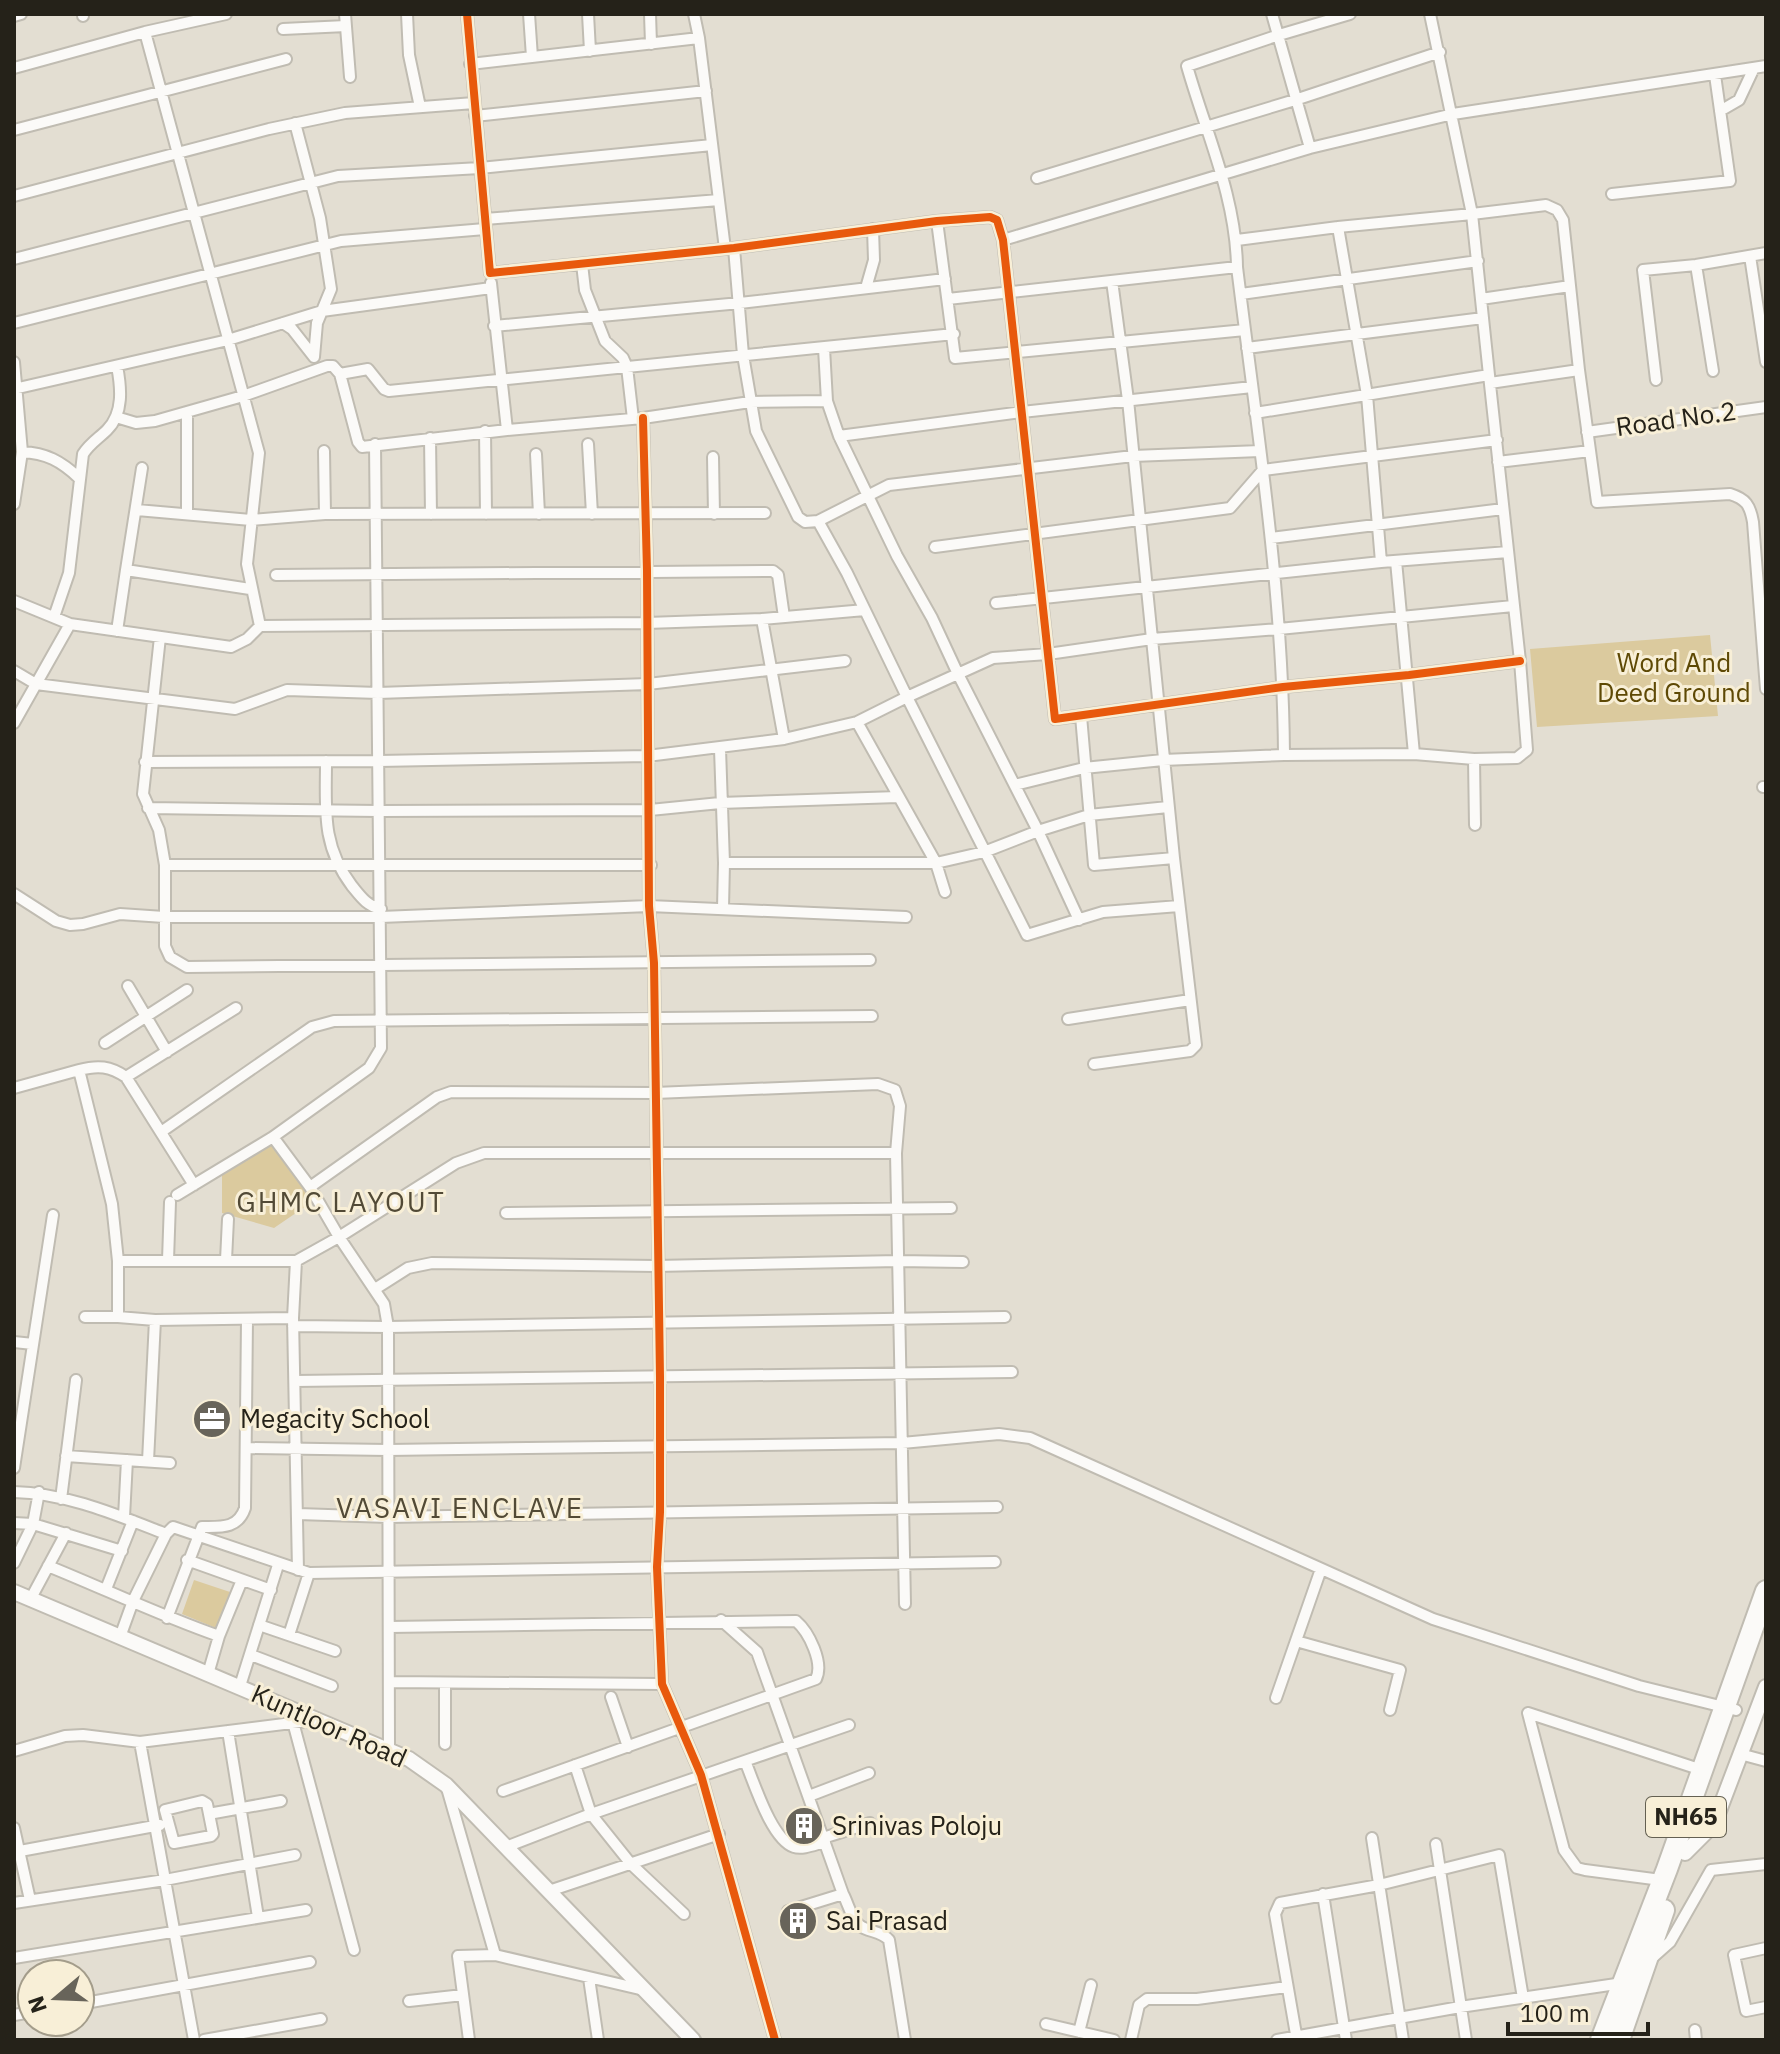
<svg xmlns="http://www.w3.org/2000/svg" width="1780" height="2054" viewBox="0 0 1780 2054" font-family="'IBM Plex Sans',sans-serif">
	<rect width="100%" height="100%" fill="#e3ded2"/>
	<!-- green -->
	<path fill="#dbca9e" d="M1710 635 1718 716 1537 727 1530 649Z
		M272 1143 312 1202 274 1228 222 1213V1168Z
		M194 1580 230 1592 216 1628 182 1614Z"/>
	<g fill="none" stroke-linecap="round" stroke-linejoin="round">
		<defs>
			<path id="street" d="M83 14V16
				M345 14 350 77
				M407 14 409 55 420 107
				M467 14 490 273 734 248 937 221 990 217 997 220 1003 240 1055 719 1283 687 1409 675 1520 661
				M529 14 532 57
				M588 14 590 51
				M650 14 651 44
				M694 14 699 38 725 249
				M1272 14 1310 148
				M14 16 21 14
				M283 29 346 26
				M145 32 259 453 247 564 260 626
				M470 64 699 38
				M14 68 145 32 226 14
				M1720 111 1739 100 1754 68
				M475 116 706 91
				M295 123 320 218 331 289 317 323 314 357
				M14 130 286 59
				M1037 178 1295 100 1440 52
				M1612 194 1730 181 1715 75
				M14 196 269 129 345 113 474 103
				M485 219 719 200
				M937 221 955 358 1245 330
				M1003 240 1310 148 1453 114 1766 66
				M1237 240 1338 227
				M734 248 743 355 756 431 798 517 805 522 818 521
				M1750 256 1766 362
				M14 259 338 176 480 168 712 145
				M582 264 585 290 605 341 623 358 627 367 633 419
				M1696 265 1713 371
				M491 283 507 430 643 418 750 402 827 401
				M866 288 874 260 873 229
				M1241 294 1478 261
				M948 299 1237 267
				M1481 299 1570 286
				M14 323 341 241 485 229
				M283 323 292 329 314 357
				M494 326 740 303 945 279
				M1247 348 1483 318
				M14 362 22 452 14 504
				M340 374 368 369 384 389 389 391 954 334
				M1489 375 1472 214 1546 205 1557 210 1563 220 1579 370
				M1656 380 1643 270 1696 265 1766 253
				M1490 383 1579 370 1597 502 1730 494C1746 499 1750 505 1753 522L1766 689
				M14 389 228 340 322 311 491 288
				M187 412V514
				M116 417 136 423 155 421 243 396 327 366H333L340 374 358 442 362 447 507 430
				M643 418 647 570 649 906 654 963 660 1377V1512L657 1567 662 1684 701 1775 775 2040
				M485 431 486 514
				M1587 432 1766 407
				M839 436 1022 412 1252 387
				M430 438 431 514
				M588 444 592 514
				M324 451 325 514
				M1260 451 1133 456 889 485 818 521 847 573 907 697 993 658 1048 654 1152 639 1279 629 1513 606
				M22 452C46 453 61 461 79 478
				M536 454 539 514
				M713 457 714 514
				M1498 462 1590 451
				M137 510 251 520 325 514 765 513
				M1271 538 1503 509
				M935 547 1230 508 1263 470 1497 440
				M1396 561 1414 754
				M1381 562 1367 395 1338 227 1472 214 1430 14
				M126 570 142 468
				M276 575 773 571 778 575 784 617
				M14 601 70 624 231 647 247 639 260 626 647 623 762 619 865 610
				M996 603 1381 562 1508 552
				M54 617 69 573 83 454C90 443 99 438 107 430 124 413 121 387 117 366
				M762 619 784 739
				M117 631 126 570 250 589
				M160 637 143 794 159 830 165 865
				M14 671 36 684 235 709 287 690 378 693 648 684 845 661
				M1081 716 1094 865 1174 858
				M857 722 936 863 945 892
				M14 723 70 624
				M720 749 724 863
				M1284 755C1283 591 1257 429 1237 267 1236 197 1206 133 1187 66L1279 35 1350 14
				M1474 759 1475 825
				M326 761C326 809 321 845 352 886 361 897 367 906 381 909
				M145 762 379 761 647 756 784 739 857 722 907 697 1027 935 1103 912 1179 906
				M1015 785 1084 768 1163 760 1284 755 1414 754 1474 759 1517 758 1527 750 1520 661 1489 375 1255 413
				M1763 787H1766
				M148 808 379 811 650 810 720 803 898 797
				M651 865H165V946L170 957 187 967 870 960
				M14 894 56 921 70 925 83 924 120 914 164 917H381L649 906 906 917
				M723 908 724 863H936L984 852 1038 831 958 674 932 618 897 556 839 436 827 401 824 348
				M1079 920 1038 831 1089 815 1168 807
				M128 986 167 1052
				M1068 1019 1190 1000
				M105 1043 187 990
				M1094 1064 1190 1051 1196 1045 1174 858 1128 400 1112 281
				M79 1070C98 1065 110 1066 126 1077L194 1185
				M126 1077 236 1008
				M14 1088 79 1070 112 1204 118 1261V1317L155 1320 293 1318 298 1570
				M161 1132 312 1027 334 1021 872 1016
				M273 1137 310 1187 339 1237 384 1304 388 1327 293 1326
				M310 1187 437 1097 451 1092 655 1093 878 1084 895 1090 900 1106 896 1153 905 1604
				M177 1195 273 1137 369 1068 381 1048 375 444
				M506 1213 951 1208
				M168 1260 170 1202
				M226 1260 228 1219
				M118 1261H296L293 1318
				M296 1261 339 1237 456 1163 484 1153H896
				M375 1289 408 1268 432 1263 656 1266 898 1261 963 1262
				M85 1317H118
				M14 1342 33 1344
				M295 1381 1012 1372
				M246 1448 388 1450 902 1443 999 1434 1030 1438 1433 1619 1639 1686 1736 1710
				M66 1456 170 1463
				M148 1461 155 1320
				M14 1468 53 1215
				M14 1492C66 1493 117 1515 166 1534
				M61 1499 76 1380
				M298 1514 388 1517 997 1507
				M124 1517 127 1460
				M14 1523 33 1524 122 1551
				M187 1560 271 1590
				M14 1563 33 1524 39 1492
				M48 1566C105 1589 161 1616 219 1636
				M106 1589 133 1521
				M30 1600 66 1533
				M167 1618 202 1527C221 1527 238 1529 245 1508L247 1320
				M721 1620 757 1652 843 1894C848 1903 851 1918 859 1925 869 1933 880 1930 889 1940L905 2040
				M259 1625 335 1651
				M390 1627 796 1621C809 1632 824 1663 816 1679L503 1791
				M289 1635 309 1573
				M120 1637 133 1601 166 1534 173 1527 309 1573 995 1562
				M1296 1641 1400 1670 1390 1710
				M251 1655 332 1686
				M208 1674 219 1636 242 1580
				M389 1682 662 1684
				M445 1683V1744
				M240 1686 278 1565
				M611 1697 628 1747
				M1276 1698 1321 1569
				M1528 1713 1564 1850 1577 1868 1585 1870 1661 1880
				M1528 1713 1702 1770
				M293 1722 354 1950
				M228 1731 258 1917
				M140 1742 194 2040
				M389 1748 388 1327 1005 1317
				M14 1751 65 1736 83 1735 140 1742 316 1720
				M1740 1754 1766 1761
				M745 1761C754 1782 771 1839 794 1847 803 1850 816 1844 825 1842
				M575 1765 591 1814 631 1864 684 1914
				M447 1788 495 1955
				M809 1796 869 1773
				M202 1801 207 1804 213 1834 211 1836 174 1843 165 1810Z
				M214 1813 281 1801
				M14 1828 30 1900
				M823 1838 870 1823
				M1372 1838 1403 2040
				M1436 1844 1466 2040
				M506 1847 591 1814 849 1725
				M20 1851 160 1825
				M549 1891 719 1834
				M1323 1894 1346 2040
				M14 1903 165 1880 295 1855
				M788 1911 843 1894
				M1766 1948 1734 1955 1746 2011 1766 2007
				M14 1958 306 1910
				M1652 1958 1670 1942 1711 1870 1766 1864
				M589 1978 598 2040
				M409 2001 463 1995
				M80 2004 310 1962
				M14 2015 32 2012
				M1046 2024 1114 2040
				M1695 2030 1696 2040
				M1079 2032 1091 1985
				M204 2040 321 2019
				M469 2040 458 1956 495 1955 644 1990
				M1131 2040 1139 2005 1147 1999H1197L1287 1987
				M1277 2040 1460 2007 1623 1983
				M1297 2040 1275 1914 1280 1903 1379 1885 1499 1855 1523 1998"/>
			<path id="secondary" d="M14 1592 409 1759 446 1785 693 2040
				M1685 1853 1714 1824 1766 1687"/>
			<path id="highway" d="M1601 2040 1667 1869 1766 1591
				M1619 2040 1664 1910"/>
		</defs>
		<!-- street casing -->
		<use href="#street" stroke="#c0bcb2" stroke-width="14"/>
		<!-- secondary casing -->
		<use href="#secondary" stroke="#c0bcb2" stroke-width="18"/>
		<!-- highway casing -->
		<use href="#highway" stroke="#c0bcb2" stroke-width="24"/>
		<!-- street -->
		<use href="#street" stroke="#fbfaf8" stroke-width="10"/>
		<!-- secondary -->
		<use href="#secondary" stroke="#fbfaf8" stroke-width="14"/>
		<!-- highway -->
		<use href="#highway" stroke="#fbfaf8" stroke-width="20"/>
		<defs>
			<path id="cycleway" d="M467 14 490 273 734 248 937 221 990 217 997 220 1003 240 1055 719 1283 687 1409 675 1520 661
				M643 418 647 570 649 906 654 963 660 1377V1512L657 1567 662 1684 701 1775 775 2040"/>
		</defs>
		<!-- cycleway casing -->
		<use href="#cycleway" stroke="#f8efd7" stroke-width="13"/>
		<!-- cycleway -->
		<use href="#cycleway" stroke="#e8590c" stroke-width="8"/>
	</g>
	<!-- icons -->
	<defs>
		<symbol id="office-disc" viewBox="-11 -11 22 22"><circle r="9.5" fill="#68645a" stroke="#f8efd7"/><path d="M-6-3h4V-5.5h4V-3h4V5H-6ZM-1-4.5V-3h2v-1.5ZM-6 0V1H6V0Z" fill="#fff"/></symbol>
		<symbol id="building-disc" viewBox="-11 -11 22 22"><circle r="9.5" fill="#68645a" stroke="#f8efd7"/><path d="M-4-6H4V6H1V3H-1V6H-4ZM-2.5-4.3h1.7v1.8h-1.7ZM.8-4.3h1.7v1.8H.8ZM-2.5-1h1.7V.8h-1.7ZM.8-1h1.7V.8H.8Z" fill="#fff"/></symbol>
	</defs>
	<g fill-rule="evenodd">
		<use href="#office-disc" x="190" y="1397" width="44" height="44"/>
		<use href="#building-disc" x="782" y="1804" width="44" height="44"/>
		<use href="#building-disc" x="776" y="1899" width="44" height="44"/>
	</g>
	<g text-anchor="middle" stroke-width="6" stroke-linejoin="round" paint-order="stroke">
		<!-- shield labels -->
		<rect fill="#f8efd7" stroke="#646052" stroke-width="2" x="1646" y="1797" width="80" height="40" rx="6"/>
		<g font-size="24" font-weight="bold" fill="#252219">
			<text x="1686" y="1825">NH65</text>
		</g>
		<!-- street labels -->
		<g font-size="26" fill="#252219" stroke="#f8efd7">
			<text transform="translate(1676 419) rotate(-8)" y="9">Road No.2</text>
			<text transform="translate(329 1726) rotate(24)" y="9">Kuntloor Road</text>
		</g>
		<!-- park labels -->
		<g font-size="26" fill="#5e4905" stroke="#f8efd7">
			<text x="1674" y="672">Word And<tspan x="1674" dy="30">Deed Ground</tspan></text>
		</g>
		<!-- poi labels -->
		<g font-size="26" fill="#252219" stroke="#f8efd7" text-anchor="start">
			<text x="240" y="1428">Megacity School</text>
			<text x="832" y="1835">Srinivas Poloju</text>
			<text x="826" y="1930">Sai Prasad</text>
		</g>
		<!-- neighbourhood labels -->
		<g font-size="28" letter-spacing="2" fill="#524a36" stroke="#f8efd7">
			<text x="341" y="1212">GHMC LAYOUT</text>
			<text x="460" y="1518">VASAVI ENCLAVE</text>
		</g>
	</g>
	<!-- border -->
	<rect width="1780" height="2054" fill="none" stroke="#252219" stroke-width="32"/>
	<!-- north arrow -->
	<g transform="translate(56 1998) rotate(251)"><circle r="38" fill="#f8efd7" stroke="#a49d8b" stroke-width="2"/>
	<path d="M0-6L14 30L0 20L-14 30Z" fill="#68645a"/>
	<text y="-12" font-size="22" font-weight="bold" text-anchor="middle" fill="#252219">N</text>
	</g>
	<!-- scale -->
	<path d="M1508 2022v12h140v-12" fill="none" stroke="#252219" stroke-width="4"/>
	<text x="1520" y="2022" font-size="24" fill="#252219" stroke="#f8efd7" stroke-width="6" paint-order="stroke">100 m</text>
</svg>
